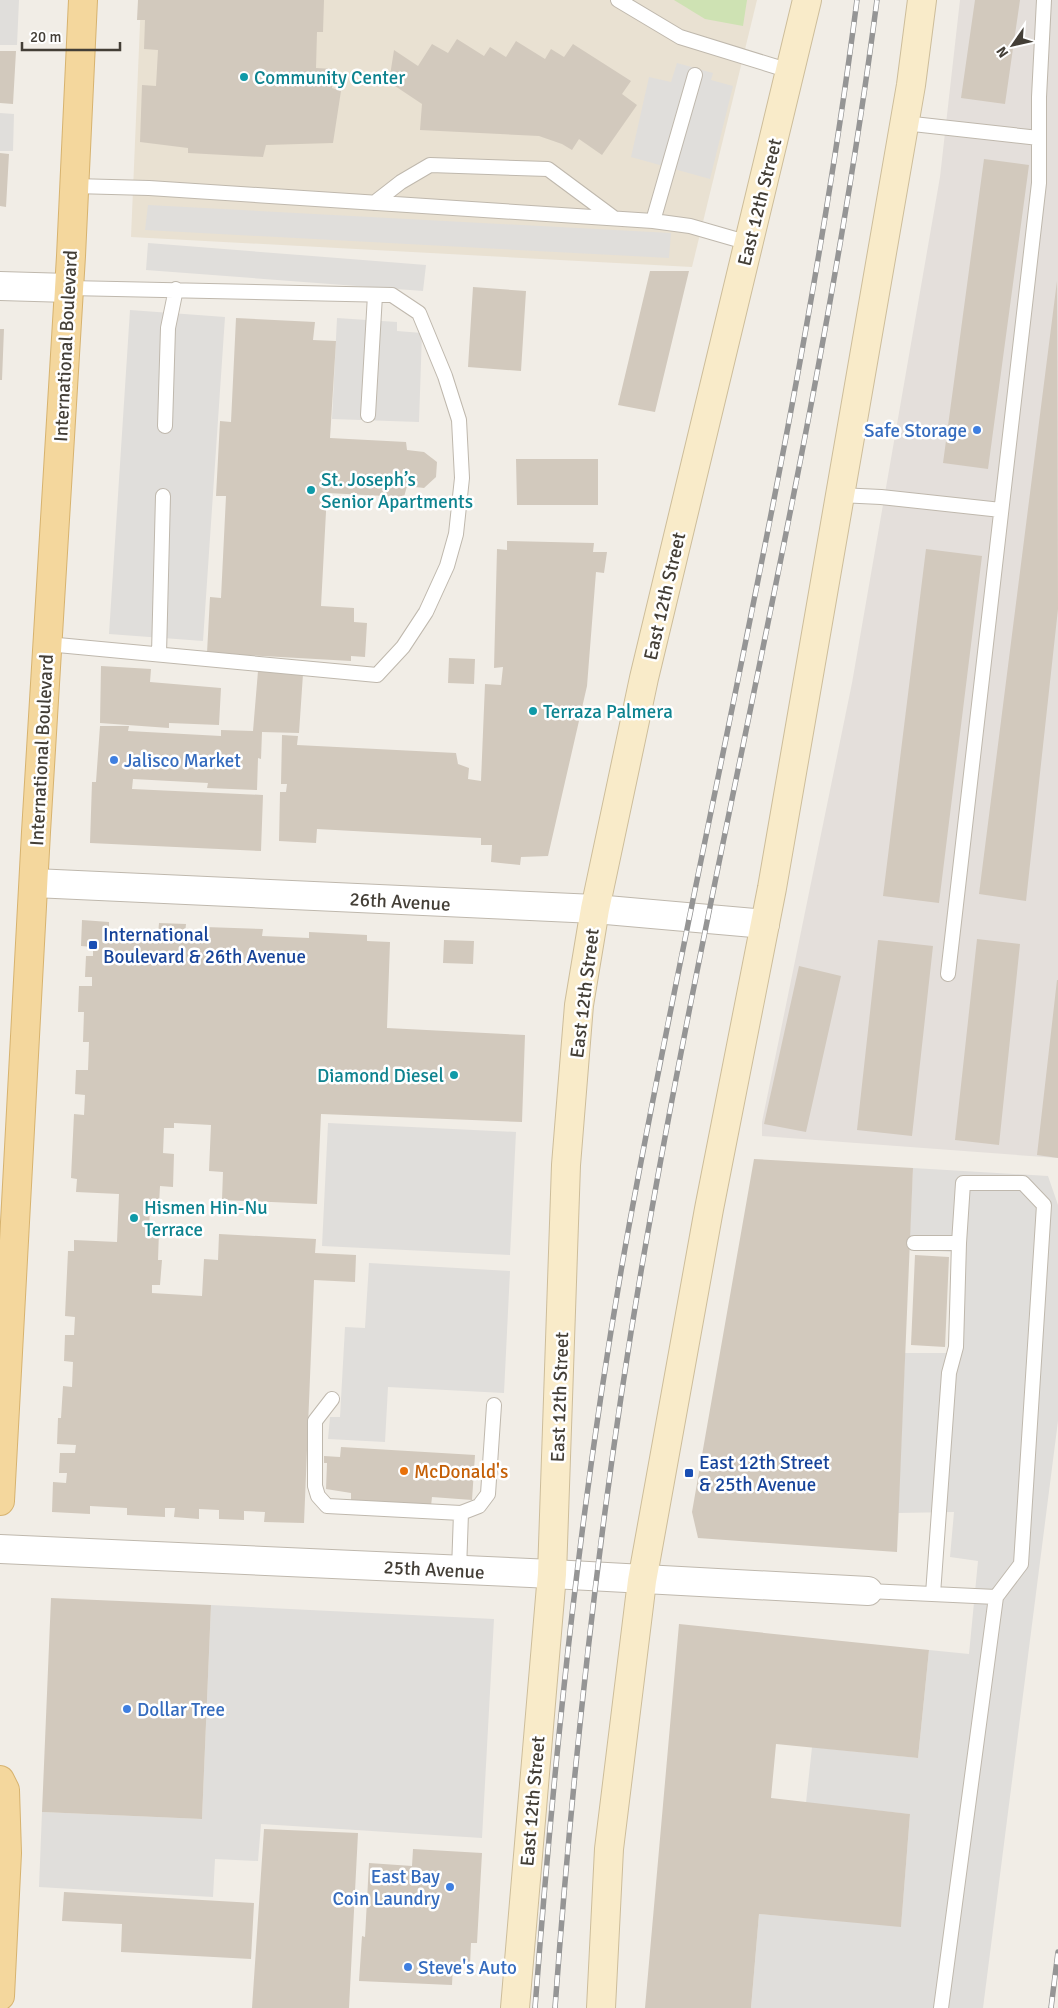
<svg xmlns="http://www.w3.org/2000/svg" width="1058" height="2008" viewBox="0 0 1058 2008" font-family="Signika,sans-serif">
	<rect width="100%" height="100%" fill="#f1ede6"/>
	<!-- industrial -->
	<path fill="#e4dfdb" d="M960 0H1058V1158L762 1136V1122L852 683 940 177Z"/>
	<!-- education -->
	<path fill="#e9e1d2" d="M141 0H757L692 267 131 237Z"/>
	<!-- green -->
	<path fill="#cee2b3" d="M674 0H747L743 26 705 19Z"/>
	<!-- parking -->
	<path fill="#e0dedb" d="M0 0H19L17 45H0Z
		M677 63 713 73 711 80 733 86 710 179 631 157 649 77 671 82Z
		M0 113 14 114 13 151H0Z
		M148 205 671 233 669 258 145 230Z
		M148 243 426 265 423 291 146 270Z
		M130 310 225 317 203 641 109 634Z
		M337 318 397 322V331L422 333 419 422 332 419Z
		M328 1123 516 1132 510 1255 322 1246Z
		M913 1168 1048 1176 1058 1205V1421L983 2008H751L759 1914 901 1926 910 1814 806 1803 812 1747 918 1758 929 1650 969 1654 978 1561 950 1557 954 1512 898 1513 905 1353H949L952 1252 909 1249Z
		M369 1263 510 1271 504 1393 388 1387 385 1442 328 1439 330 1417H340L345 1327 365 1328Z
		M211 1605 494 1619 482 1838 261 1824 258 1861 215 1859 213 1897 39 1887 42 1812 202 1819Z"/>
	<!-- building -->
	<path fill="#d2c9bd" d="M138 0H324L323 32H317L316 68 333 69 332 88 341 91 333 143 266 145 263 157 188 153V148L140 142 142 85 156 86 158 50 144 49 145 20H137Z
		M975 0H1020L1005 104 961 98Z
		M457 39 484 56 490 47 506 57 516 41 545 59 551 49 564 57 573 44 631 81 622 94 637 105 602 155 579 139 572 150 562 144 539 136 420 130 422 104 389 82 394 50 418 66 432 44 448 53Z
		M0 51H16L13 104 0 103Z
		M0 153 9 154 6 207 0 206Z
		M984 159 1029 165 988 469 943 463Z
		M650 271H689L655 412 618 405Z
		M1057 281 1058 609 1026 901 979 894Z
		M473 287 526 291 521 371 468 367Z
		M236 318 315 322 313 340 336 341 330 438 406 442 407 450 424 452 437 462 436 477 424 488 407 486 404 497 327 493 321 606 354 608V622L367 623 365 657 351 656V661L207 653 210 597 221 598 226 496H216L220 421 231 422Z
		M0 329H4L2 380H0Z
		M516 459H598V505H517Z
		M507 541 594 543 593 552H607L604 573 596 572 587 686 548 856 521 857 520 865 491 862 492 845H481V838L317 829 316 843 279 841 280 792H286L287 784H281L282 735 298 736 297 745 456 753 458 764 469 768 468 779 481 781 485 684 501 685 503 667 494 668 497 549 507 550Z
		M926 549 982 556 939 903 883 896Z
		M449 658 475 659 474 684 448 683Z
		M101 666 151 669 150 682 221 688 219 725 169 723V728L100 723Z
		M258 671 303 674 299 733 262 732 261 759 258 758 257 790 207 788 208 783 133 779 132 789 263 795 261 851 90 843 92 782H96L100 726H129L128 731 221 736V730L253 731Z
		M82 920 109 922V929L149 931V934L158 935 159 923 186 924 185 933 205 934V927L263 929 262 936 309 938V932L367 935V941L390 942 387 1028 525 1035 522 1122 321 1114 317 1204 222 1200 223 1172 209 1171 211 1125 174 1123V1128H164L163 1153 174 1154 173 1187 160 1186 159 1205H150L149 1231H159L158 1260H162L160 1285H152V1293L202 1296 204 1259 218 1260 219 1234 316 1239 315 1253 356 1255 355 1282 314 1280 304 1523 264 1522 265 1512 244 1511V1520L219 1519V1510L199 1509V1519L174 1517 175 1508H165V1517L127 1515V1508L90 1506V1514L52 1512 53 1482 66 1483 67 1473H59L60 1453H75L76 1445 57 1444 58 1418H61L63 1386 72 1387 73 1362 64 1361 65 1335H74L75 1317 65 1316 68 1251H74V1240L117 1242 119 1194 76 1192 77 1179 71 1178 74 1114 84 1115 85 1095 75 1094 76 1070H88L89 1042H83L84 1012H78L79 986H92V977H85L86 956H93V947L81 946Z
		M977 939 1020 944 999 1145 955 1140Z
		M444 940 474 941 473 964 443 963Z
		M878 940 933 946 912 1136 857 1130Z
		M799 966 841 976 806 1132 764 1124Z
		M1057 980H1058V1158L1037 1155Z
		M754 1159 913 1168 897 1552 698 1538 692 1512Z
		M915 1255 949 1257 945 1347 911 1345Z
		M341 1447 475 1455 472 1500 432 1497 431 1506 351 1502V1493L326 1489 327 1463H324V1456L340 1457Z
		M51 1598 211 1605 202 1819 42 1812Z
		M679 1624 929 1650 918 1758 776 1744 771 1798 910 1814 901 1927 759 1914 751 2008H645Z
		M264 1829 358 1833 349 2008H252Z
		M413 1849 482 1853 477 1943H471L470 1965 453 1964 452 1985 359 1981 362 1936 365 1937 369 1863 412 1866Z
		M64 1892 254 1903 251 1959 121 1952 122 1924 62 1921Z"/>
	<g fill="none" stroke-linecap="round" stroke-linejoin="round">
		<defs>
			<path id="service" d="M618 0 680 37 790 71
				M695 75 653 221 690 226 749 243
				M904 123 1039 138
				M74 186 149 188 653 221
				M374 203 401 182 430 165 548 169 614 218
				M368 415 375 295
				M165 426 168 328 176 289
				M839 495 881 497 1001 510
				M47 644 377 675 403 647 426 612 447 566 456 534 462 478 459 420 445 376 419 313 392 295 69 288
				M159 654 163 496
				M948 974 1039 183V97L1044 0
				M914 1243H959L963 1183H1023L1044 1205 1021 1564 996 1597
				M332 1399 315 1421V1486L318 1496 327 1506 461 1513 479 1506 488 1494 494 1405
				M459 1570 461 1513
				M868 1591 996 1597 941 2008
				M933 1594 949 1373 956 1347 959 1243"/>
			<path id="minor" d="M0 286 69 288
				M34 883 595 909 765 924
				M0 1549 552 1574 868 1591"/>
			<path id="secondary" d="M515 2008 552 1574 566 1165 579 1005 595 909 644 678 807 0
				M601 2008 609 1849 642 1581 709 1209 772 888 911 85 922 0"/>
			<path id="primary" d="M0 1501 36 832 71 256 83 0
				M0 1780 5 1790 7 1853 0 1996"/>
		</defs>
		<!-- service casing -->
		<use href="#service" stroke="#bfb8ad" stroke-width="16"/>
		<!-- minor casing -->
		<use href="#minor" stroke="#bfb8ad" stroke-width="30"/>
		<!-- secondary casing -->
		<use href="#secondary" stroke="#cdbd9a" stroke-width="30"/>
		<!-- primary casing -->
		<use href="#primary" stroke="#d7b36f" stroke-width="30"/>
		<!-- service -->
		<use href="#service" stroke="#fff" stroke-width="14"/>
		<!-- minor -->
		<use href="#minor" stroke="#fff" stroke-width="28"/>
		<!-- secondary -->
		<use href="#secondary" stroke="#f9ebc9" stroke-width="28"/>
		<!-- primary -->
		<use href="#primary" stroke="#f4d79d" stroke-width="28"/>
		<defs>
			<path id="rail" d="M535 2008C555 1746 582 1485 629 1226 704 817 804 413 857 0
				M555 2008C574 1749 602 1492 647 1237 719 824 823 416 877 0
				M1051 2008 1058 1952"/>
		</defs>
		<!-- rail casing -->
		<use href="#rail" stroke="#959595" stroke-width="5.5"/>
		<!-- rail -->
		<use href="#rail" stroke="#fff" stroke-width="4" stroke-dasharray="11" stroke-linecap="butt"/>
	</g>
	<!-- markers -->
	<g fill="#0f9aa8" stroke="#fff" stroke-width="2">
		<circle cx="244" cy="77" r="5"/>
		<circle cx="311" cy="490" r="5"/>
		<circle cx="533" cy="711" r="5"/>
		<circle cx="454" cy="1075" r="5"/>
		<circle cx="134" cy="1218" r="5"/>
	</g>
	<g fill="#3f7fe0" stroke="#fff" stroke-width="2">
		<circle cx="977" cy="430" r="5"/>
		<circle cx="114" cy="760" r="5"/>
		<circle cx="127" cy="1709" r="5"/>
		<circle cx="450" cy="1887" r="5"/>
		<circle cx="408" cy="1967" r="5"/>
	</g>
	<g fill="#1a4fb4" stroke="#fff" stroke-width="2">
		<rect x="88" y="940" width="10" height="10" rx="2.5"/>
		<rect x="684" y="1468" width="10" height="10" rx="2.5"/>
	</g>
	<circle fill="#e8710a" stroke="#fff" stroke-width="2" cx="404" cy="1471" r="5"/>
	<g text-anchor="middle" stroke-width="5" stroke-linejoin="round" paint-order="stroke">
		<!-- culture labels -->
		<g font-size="19" fill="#0d838f" stroke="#fff" text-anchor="start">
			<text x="254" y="84">Community Center</text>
			<text x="321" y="486">St. Joseph’s<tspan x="321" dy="22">Senior Apartments</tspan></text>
			<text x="543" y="718">Terraza Palmera</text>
			<text x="444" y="1082" text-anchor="end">Diamond Diesel</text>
			<text x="144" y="1214">Hismen Hin-Nu<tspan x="144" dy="22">Terrace</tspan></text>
		</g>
		<!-- street labels -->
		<g font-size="19" fill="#433e36" stroke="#fff">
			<text transform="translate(759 202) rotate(-76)" y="7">East 12th Street</text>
			<text transform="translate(65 346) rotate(-87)" y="7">International Boulevard</text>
			<text transform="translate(664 596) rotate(-77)" y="7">East 12th Street</text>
			<text transform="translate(41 750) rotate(-87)" y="7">International Boulevard</text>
			<text transform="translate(400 901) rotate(3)" y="7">26th Avenue</text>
			<text transform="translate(584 993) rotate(-83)" y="7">East 12th Street</text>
			<text transform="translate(559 1397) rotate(-88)" y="7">East 12th Street</text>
			<text transform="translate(434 1569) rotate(3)" y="7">25th Avenue</text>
			<text transform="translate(532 1801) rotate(-85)" y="7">East 12th Street</text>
		</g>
		<!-- shop labels -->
		<g font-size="19" fill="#366cbe" stroke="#fff" text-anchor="start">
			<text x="967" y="437" text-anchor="end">Safe Storage</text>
			<text x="124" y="767">Jalisco Market</text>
			<text x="137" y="1716">Dollar Tree</text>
			<text x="440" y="1883" text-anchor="end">East Bay<tspan x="440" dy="22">Coin Laundry</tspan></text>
			<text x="418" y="1974">Steve's Auto</text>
		</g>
		<!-- transit labels -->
		<g font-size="19" fill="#164399" stroke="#fff" text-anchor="start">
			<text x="103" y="941">International<tspan x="103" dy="22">Boulevard &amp; 26th Avenue</tspan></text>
			<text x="699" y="1469">East 12th Street<tspan x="699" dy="22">&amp; 25th Avenue</tspan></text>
		</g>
		<!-- food labels -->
		<g font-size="19" fill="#c56008" stroke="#fff" text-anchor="start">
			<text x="414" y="1478">McDonald's</text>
		</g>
	</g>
	<!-- north arrow -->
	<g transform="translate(1013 45) rotate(236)" stroke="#ffffff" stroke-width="4" paint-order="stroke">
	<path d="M0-4L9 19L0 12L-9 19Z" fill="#433e36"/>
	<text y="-8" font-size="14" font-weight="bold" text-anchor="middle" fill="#433e36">N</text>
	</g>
	<!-- scale -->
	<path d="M22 42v8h98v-8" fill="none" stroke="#433e36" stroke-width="2.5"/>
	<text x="30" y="42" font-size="15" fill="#433e36" stroke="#ffffff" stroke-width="4" paint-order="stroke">20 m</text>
</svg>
